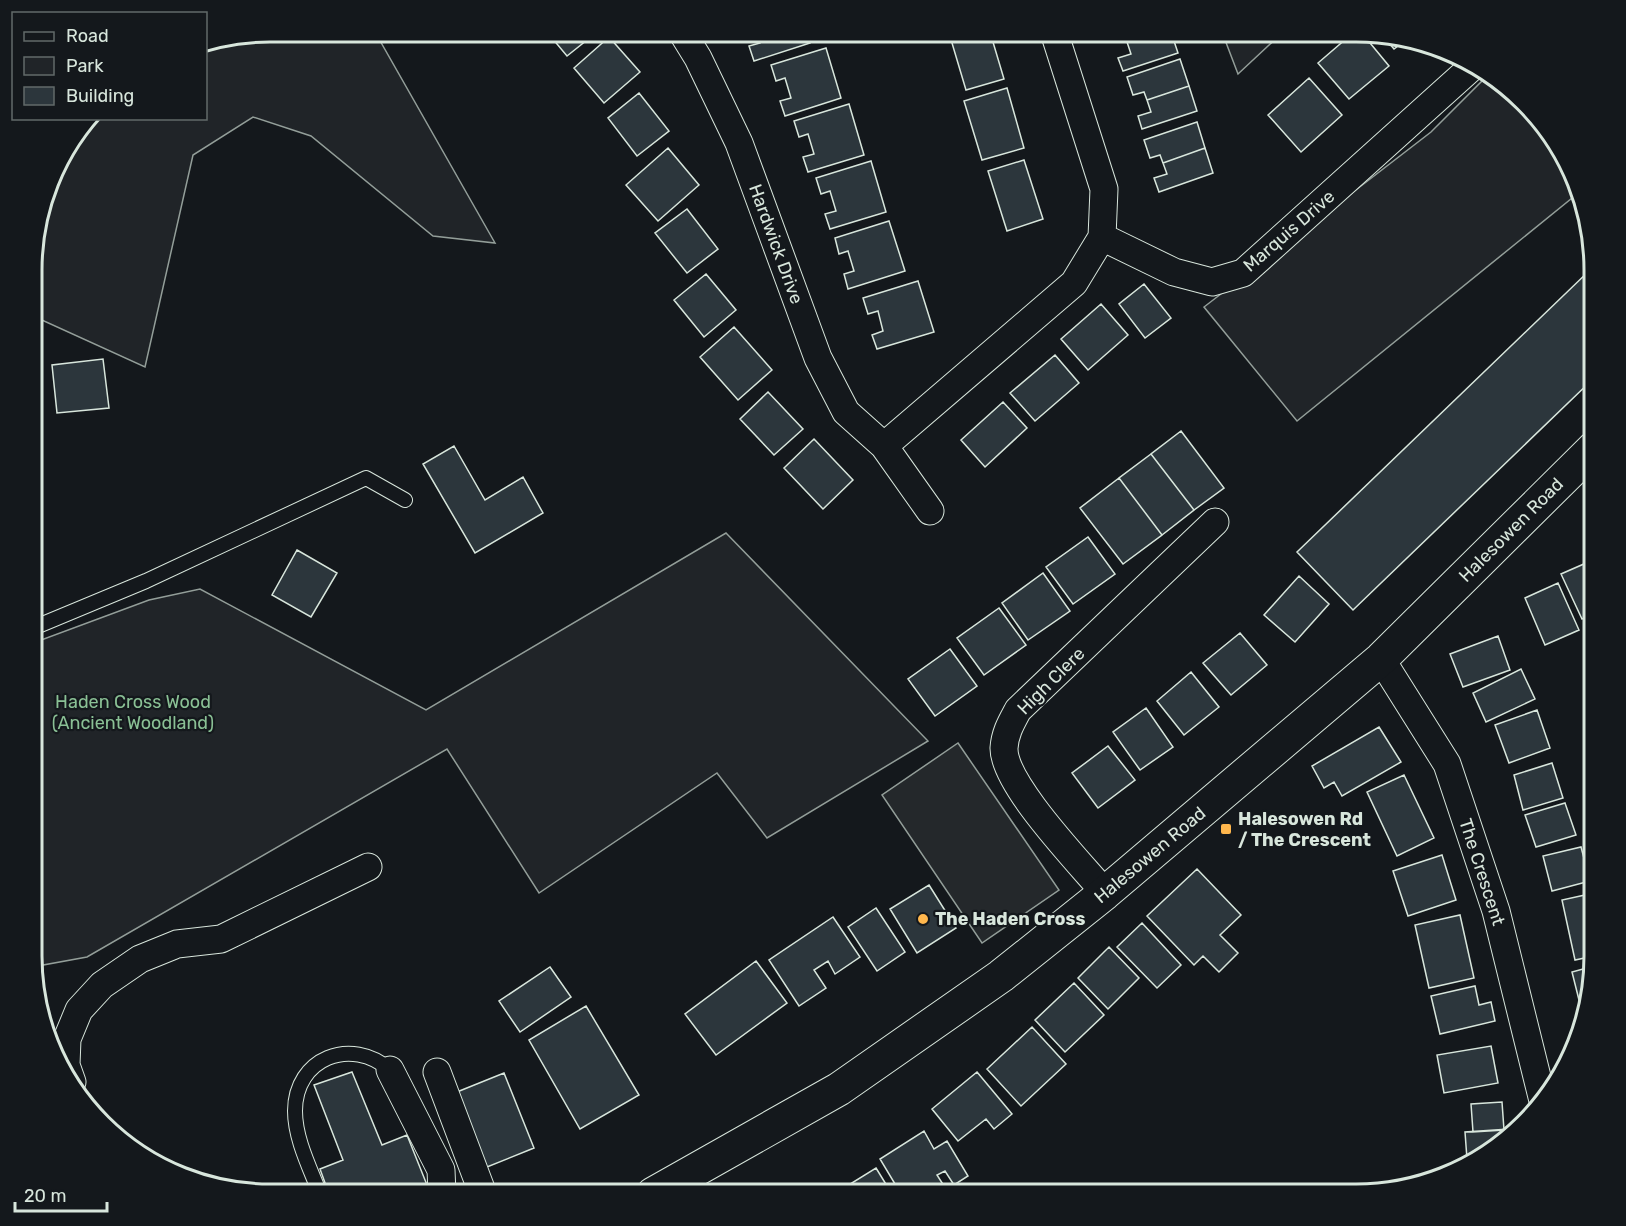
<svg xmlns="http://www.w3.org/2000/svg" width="1626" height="1226" viewBox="0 0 1626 1226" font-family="Rubik,sans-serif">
	<rect width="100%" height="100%" fill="#14181c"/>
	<!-- green -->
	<path fill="#202428" stroke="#939e99" stroke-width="1.5" d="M270 32H375L495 243 433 236 311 136 253 117 193 155 145 367 33 316 34 239 63 151 90 119 206 118V42Z
		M1222 32H1283L1238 74Z
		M1488 75 1513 91 1570 165 1577 194 1297 421 1204 307 1431 132Z
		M726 533 928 741 767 838 717 773 539 893 447 749 87 957 32 967 33 643 149 600 200 589 426 710Z"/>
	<!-- parking -->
	<path fill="#24282b" stroke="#939e99" stroke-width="1.5" d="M958 743 1059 890 982 943 882 795Z"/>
	<!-- building -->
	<path fill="#2c363c" stroke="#d8e6dc" stroke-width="1.5" d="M547 32H597L567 56Z
		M757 32H807L810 43 754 61 749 46 760 43Z
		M990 32 1004 79 966 90 949 33Z
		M1112 32H1157L1127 42 1124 34 1114 37Z
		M1157 32H1171L1178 53 1123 71 1118 58 1131 54 1127 42Z
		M1354 32H1361L1389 66 1349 99 1318 63Z
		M1382 35 1406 40 1394 49Z
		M609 37 640 72 604 103 574 68Z
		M826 48 841 98 785 116 780 101 791 98 785 78 776 81 771 65Z
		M1180 59 1189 86 1147 100 1144 92 1133 95 1127 77Z
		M1309 78 1342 115 1301 152 1268 115Z
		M1189 86 1197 111 1142 129 1138 116 1151 112 1147 100Z
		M1007 88 1024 148 982 160 964 101Z
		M639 93 669 131 637 156 608 118Z
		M849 104 864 155 808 172 803 157 814 154 808 134 799 137 794 121Z
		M1197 122 1205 148 1163 163 1160 155 1150 158 1144 140Z
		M668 148 699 185 658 221 626 185Z
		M1205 148 1213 173 1159 192 1154 178 1167 174 1163 163Z
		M1024 160 1043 219 1007 231 988 171Z
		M871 161 886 212 830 229 825 214 836 211 830 191 821 194 816 178Z
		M687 209 718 249 687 273 655 233Z
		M889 221 905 271 848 289 844 274 854 271 848 251 839 254 835 238Z
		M1591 269 1594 272V378L1353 610 1297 552Z
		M706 274 736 310 704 337 674 300Z
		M918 281 934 332 877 349 872 335 883 331 878 311 868 314 863 298Z
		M1144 284 1171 318 1145 338 1119 304Z
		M1101 304 1128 335 1088 370 1061 339Z
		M734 327 772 370 738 400 700 357Z
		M1055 355 1079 383 1035 421 1010 393Z
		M103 359 109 408 57 413 52 365Z
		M768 392 803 429 774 455 740 419Z
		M1003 402 1027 428 985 467 961 440Z
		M1181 431 1224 488 1194 510 1151 454Z
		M814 439 853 480 823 509 784 468Z
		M454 446 485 500 523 477 543 513 475 553 423 464Z
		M1151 454 1194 510 1162 535 1119 478Z
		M1119 478 1162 535 1123 564 1080 508Z
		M1088 537 1115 574 1073 604 1046 567Z
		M33 545H37L38 596H33Z
		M297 550 337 573 311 617 272 595Z
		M1593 560 1594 613 1582 619 1561 574Z
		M1043 573 1070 611 1028 640 1002 603Z
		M1299 576 1329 604 1295 642 1264 615Z
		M1558 583 1579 630 1545 645 1525 598Z
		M999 608 1026 645 984 675 957 638Z
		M1240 633 1267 665 1231 695 1203 663Z
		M1498 636 1510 670 1463 687 1450 654Z
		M950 649 977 686 935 716 908 679Z
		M1521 669 1535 699 1486 722 1473 693Z
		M1191 672 1219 707 1184 735 1157 701Z
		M1146 708 1173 747 1140 770 1113 732Z
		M1537 710 1550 748 1509 763 1495 725Z
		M1379 727 1401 762 1342 796 1334 782 1324 788 1312 766Z
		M1108 746 1135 780 1098 808 1072 773Z
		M1552 763 1563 798 1523 810 1514 775Z
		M1404 775 1434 838 1397 856 1367 792Z
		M1565 803 1576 835 1536 847 1525 815Z
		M1581 847 1590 881 1552 891 1543 856Z
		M1442 855 1456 900 1408 916 1393 871Z
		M1197 869 1241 915 1220 935 1238 953 1219 972 1203 956 1194 965 1147 916Z
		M929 885 956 928 917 953 890 909Z
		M1594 893V956L1575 960 1562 900Z
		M876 908 905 952 877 971 848 927Z
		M1460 915 1474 978 1429 988 1415 925Z
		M833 917 860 957 835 974 828 961 814 970 826 988 799 1006 769 960Z
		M1142 923 1181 965 1157 988 1117 947Z
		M1109 947 1139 978 1108 1009 1078 978Z
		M756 961 787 1003 716 1055 685 1014Z
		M1594 966V972L1583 1016 1572 972Z
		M550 967 571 997 520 1032 499 1001Z
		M1074 983 1104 1015 1065 1052 1035 1020Z
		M1475 986 1479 1005 1491 1002 1495 1021 1440 1034 1431 996Z
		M586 1006 639 1095 580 1129 529 1040Z
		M1032 1027 1066 1064 1021 1106 987 1069Z
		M1491 1046 1498 1083 1444 1093 1437 1055Z
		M352 1072 382 1145 407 1135 427 1185 404 1194H329L320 1169 343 1160 314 1085Z
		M977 1072 1012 1114 994 1129 986 1119 958 1141 932 1109Z
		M504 1073 534 1148 482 1169 452 1094Z
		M1502 1102 1504 1130 1473 1132 1471 1104Z
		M1511 1129 1475 1159H1467L1465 1132Z
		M924 1131 934 1149 947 1141 968 1176 954 1185 945 1171 937 1175 946 1189 938 1194H927L921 1184 901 1194 880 1159Z
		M876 1168 892 1194H834Z"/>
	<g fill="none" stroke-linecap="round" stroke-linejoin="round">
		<defs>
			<path id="service" d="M33 628 146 581 366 478 405 500
				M320 1194C310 1168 295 1139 295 1111 295 1058 351 1036 390 1070"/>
			<path id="minor" d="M682 32 698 58 739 143 818 358 846 412 884 446 1074 283 1102 237
				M1054 32 1104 189 1102 237 1174 272 1212 282 1243 273 1473 66
				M884 446 930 511
				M1381 659 1447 764 1496 911 1543 1101
				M1105 893C1081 864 1003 784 1004 748 1005 733 1011 723 1018 710L1215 522
				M390 1070 441 1170 442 1194
				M437 1072 483 1194
				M72 1082 66 1065 67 1039 79 1010 102 985 140 959 177 944 221 939 368 867"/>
			<path id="primary" d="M653 1194 839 1089 1001 976 1105 893 1381 659 1594 448"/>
		</defs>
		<!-- service casing -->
		<use href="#service" stroke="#d8e6dc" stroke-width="16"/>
		<!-- minor casing -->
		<use href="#minor" stroke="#d8e6dc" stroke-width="29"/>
		<!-- primary casing -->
		<use href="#primary" stroke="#d8e6dc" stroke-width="35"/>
		<!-- service -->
		<use href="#service" stroke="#14181c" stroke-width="14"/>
		<!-- minor -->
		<use href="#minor" stroke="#14181c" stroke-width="27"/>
		<!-- primary -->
		<use href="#primary" stroke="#14181c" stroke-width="33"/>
	</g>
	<!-- markers -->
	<g fill="#ffb74d" stroke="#14181c" stroke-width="2">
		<rect x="1220" y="823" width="12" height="12" rx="3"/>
		<circle cx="923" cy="919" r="6"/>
	</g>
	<g text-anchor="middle" stroke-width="4.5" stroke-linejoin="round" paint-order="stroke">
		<!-- street labels -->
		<g font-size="18" fill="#d8e6dc" stroke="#14181c">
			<text transform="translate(1289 231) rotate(-41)" y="6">Marquis Drive</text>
			<text transform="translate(776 244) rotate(70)" y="6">Hardwick Drive</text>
			<text transform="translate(1511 530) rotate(-45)" y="6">Halesowen Road</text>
			<text transform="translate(1051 681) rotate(-45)" y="6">High Clere</text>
			<text transform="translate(1150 855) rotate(-40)" y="6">Halesowen Road</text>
			<text transform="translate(1482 872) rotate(72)" y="6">The Crescent</text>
		</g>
		<!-- park labels -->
		<g font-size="18" fill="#8ac095" stroke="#14181c">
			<text x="133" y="708">Haden Cross Wood<tspan x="133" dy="21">(Ancient Woodland)</tspan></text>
		</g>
		<!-- poi labels -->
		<g font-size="18" font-weight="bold" fill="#d8e6dc" stroke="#14181c" text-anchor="start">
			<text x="1238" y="825">Halesowen Rd<tspan x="1238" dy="21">/ The Crescent</tspan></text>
			<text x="935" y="925">The Haden Cross</text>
		</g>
	</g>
	<!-- crop -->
	<path d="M0 0H1626V1226H0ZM270 42H1356A228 228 0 0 1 1584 270V956A228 228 0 0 1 1356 1184H270A228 228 0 0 1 42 956V270A228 228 0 0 1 270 42Z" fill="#14181c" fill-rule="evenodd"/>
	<path fill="none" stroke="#d8e6dc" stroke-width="3" d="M270 42H1356A228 228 0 0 1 1584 270V956A228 228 0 0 1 1356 1184H270A228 228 0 0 1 42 956V270A228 228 0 0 1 270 42Z"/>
	<!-- legend -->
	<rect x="12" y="12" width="195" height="108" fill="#14181c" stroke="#626a69" stroke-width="1.5"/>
	<rect x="24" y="32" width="30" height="9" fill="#14181c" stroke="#626a69" stroke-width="1.5"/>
	<text x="66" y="42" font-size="18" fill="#d8e6dc">Road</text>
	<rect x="24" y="57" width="30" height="18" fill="#202428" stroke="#626a69" stroke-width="1.5"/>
	<text x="66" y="72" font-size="18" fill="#d8e6dc">Park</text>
	<rect x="24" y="87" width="30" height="18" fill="#2c363c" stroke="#626a69" stroke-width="1.5"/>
	<text x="66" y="102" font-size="18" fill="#d8e6dc">Building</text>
	<!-- scale -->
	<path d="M15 1202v9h92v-9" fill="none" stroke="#d8e6dc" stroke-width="3"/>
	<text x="24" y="1202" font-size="18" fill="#d8e6dc" stroke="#14181c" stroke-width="4.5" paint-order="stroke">20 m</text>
</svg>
